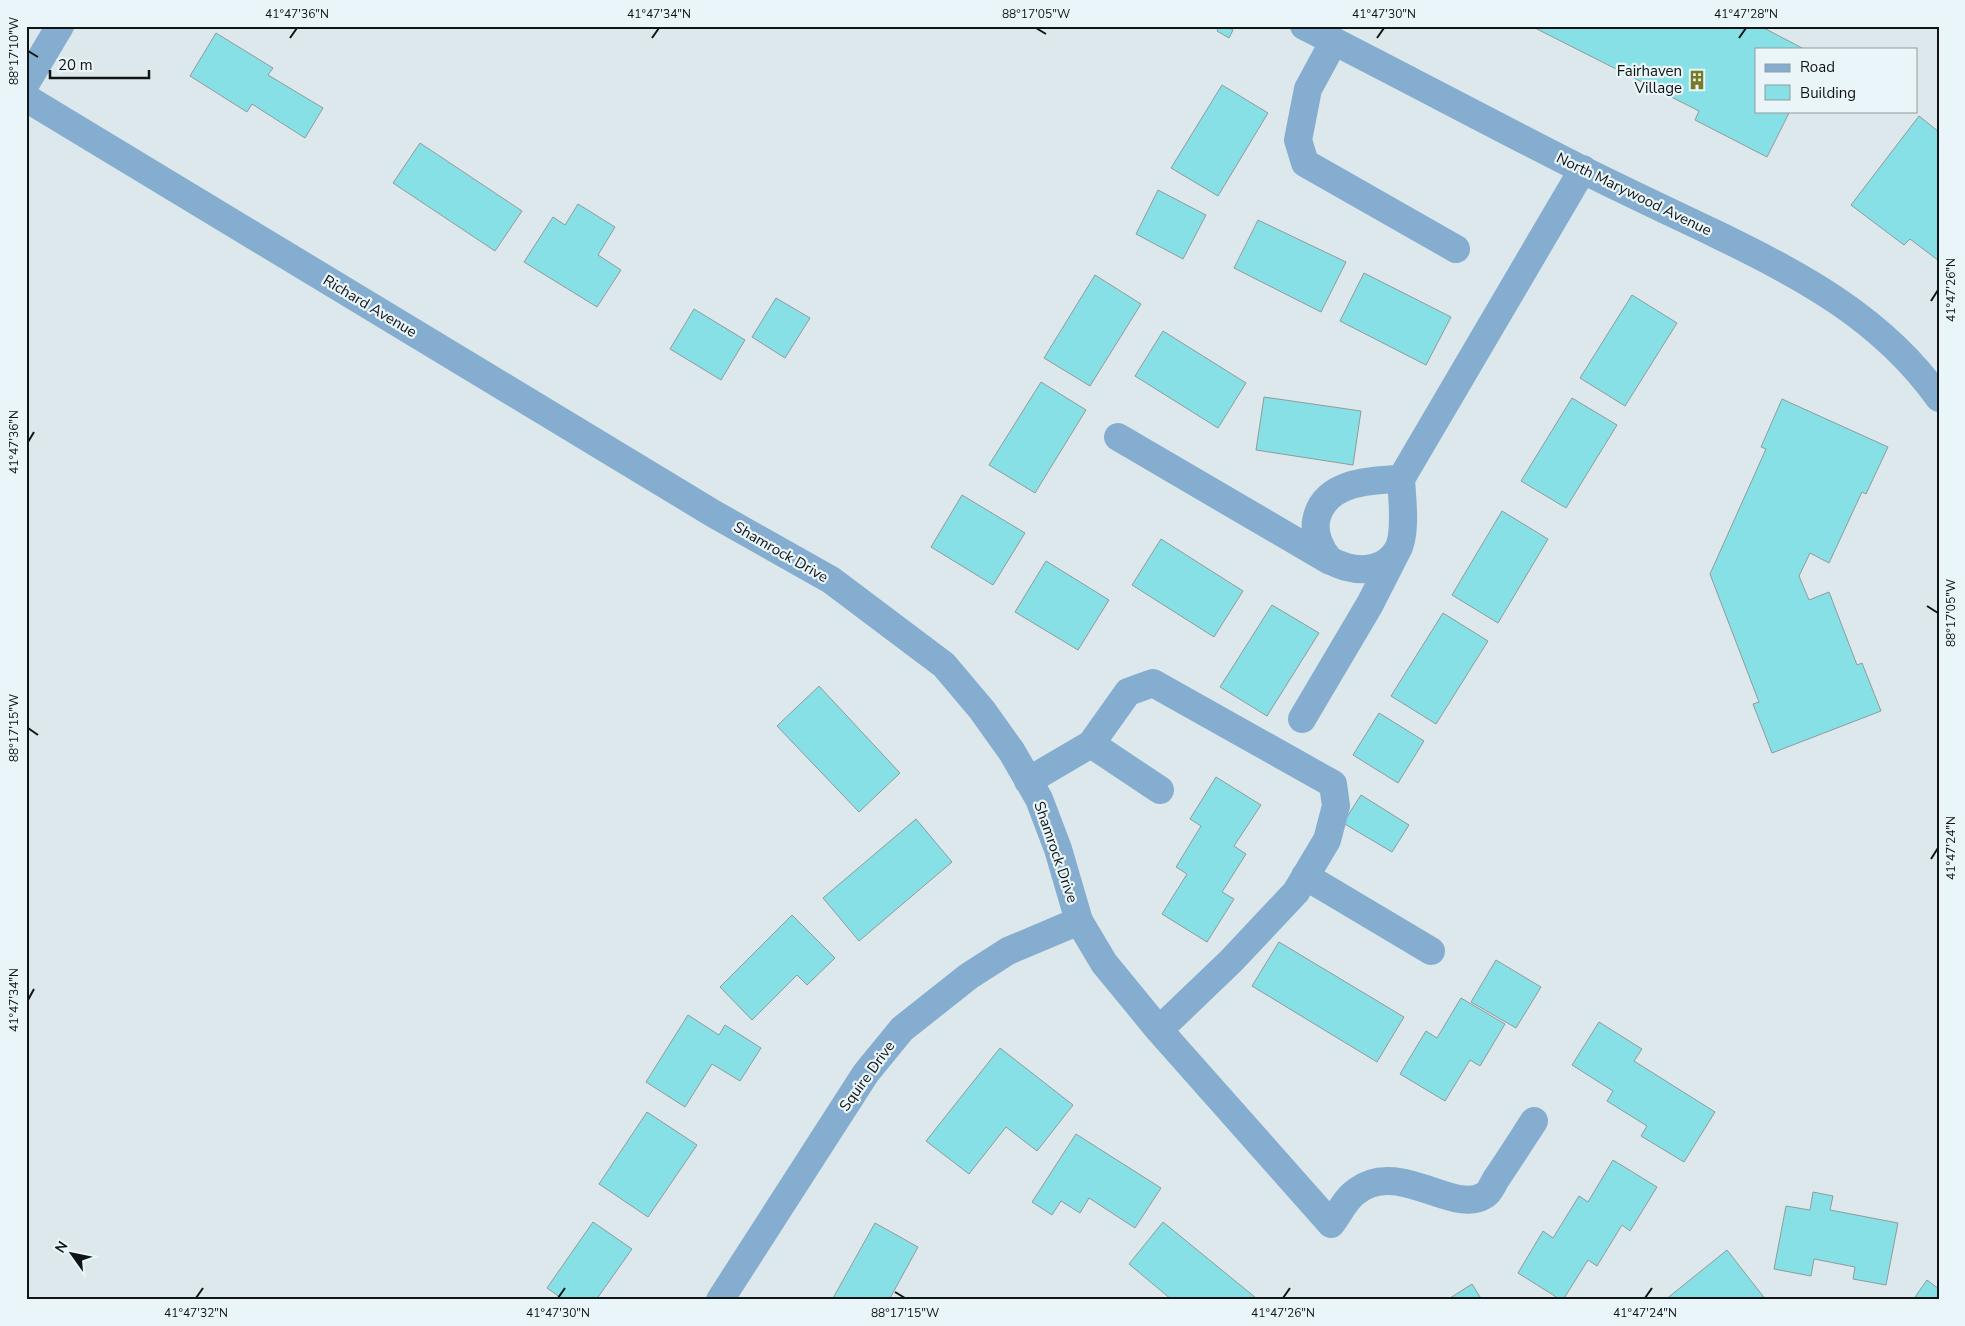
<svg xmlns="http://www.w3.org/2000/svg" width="1965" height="1326" viewBox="0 0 1965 1326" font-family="'Nunito Sans',sans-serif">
	<rect width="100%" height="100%" fill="#dde8ec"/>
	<!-- building -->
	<path fill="#87e0e6" stroke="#909b9c" d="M1219 26H1226L1233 30 1229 38 1217 31Z
		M1531 26H1734L1741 29 1742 26H1760L1804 49H1756V111H1790L1767 157 1695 120 1699 111Z
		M216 33 273 68 268 75 323 108 305 138 252 104 247 112 190 76Z
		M1222 85 1268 113 1218 196 1171 168Z
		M1919 116 1939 132V261L1910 239 1904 245 1851 205Z
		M420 143 522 211 495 251 393 183Z
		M1158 190 1206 215 1183 259 1136 234Z
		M578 204 615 227 598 255 621 270 597 307 524 262 553 217 565 225Z
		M1258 220 1346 262 1321 312 1234 268Z
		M1364 273 1451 317 1426 365 1340 321Z
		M1095 275 1141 304 1090 386 1044 358Z
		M1632 295 1677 323 1625 406 1580 378Z
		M776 298 810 318 785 358 752 337Z
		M694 309 745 340 721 380 670 349Z
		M1163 331 1246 383 1218 428 1135 376Z
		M1041 382 1086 410 1035 493 989 465Z
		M1264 397 1361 411 1353 465 1256 450Z
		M1572 398 1617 425 1566 508 1521 481Z
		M1782 399 1888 447 1866 494 1862 492 1829 563 1810 553 1799 576 1809 600 1829 592 1857 665 1862 663 1881 711 1772 753 1753 704 1759 702 1710 574 1766 449 1761 447Z
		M962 495 1025 533 993 585 931 547Z
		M1502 511 1548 539 1498 623 1452 595Z
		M1161 539 1243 591 1214 637 1132 585Z
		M1046 561 1109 600 1078 650 1015 612Z
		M1272 605 1319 633 1267 716 1220 687Z
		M1443 613 1488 641 1436 724 1391 696Z
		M819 686 900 773 859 812 777 726Z
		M1379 713 1424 741 1398 783 1353 755Z
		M1216 777 1261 805 1234 846 1246 854 1222 892 1234 899 1207 942 1162 914 1187 874 1176 867 1201 826 1190 819Z
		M1361 795 1409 825 1392 852 1343 823Z
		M916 819 952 862 859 941 823 898Z
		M792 915 835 958 807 985 797 975 752 1020 720 987Z
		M1279 942 1404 1017 1377 1062 1252 986Z
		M1496 960 1541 987 1516 1028 1471 1002Z
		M1461 998 1505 1024 1480 1066 1470 1060 1445 1101 1400 1074 1426 1031 1437 1038Z
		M688 1015 719 1035 725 1025 761 1048 740 1081 712 1064 685 1107 646 1082Z
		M1599 1022 1642 1049 1634 1061 1715 1112 1684 1162 1641 1136 1647 1126 1607 1101 1613 1091 1572 1065Z
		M1000 1048 1073 1105 1037 1151 1006 1127 969 1174 926 1141Z
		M647 1112 697 1145 648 1217 599 1184Z
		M1076 1134 1161 1188 1135 1228 1089 1198 1080 1213 1061 1201 1052 1215 1032 1202Z
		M1613 1160 1657 1187 1630 1231 1622 1225 1597 1266 1588 1260 1563 1300H1561L1518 1273 1543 1231 1553 1238 1579 1196 1588 1202Z
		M1813 1192 1833 1196 1830 1210 1898 1223 1886 1285 1853 1279 1855 1267 1814 1259 1811 1276 1774 1269 1786 1206 1810 1210Z
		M593 1222 632 1249 596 1300H564L547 1288Z
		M1163 1222 1256 1298 1254 1300H1172L1129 1264Z
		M875 1223 918 1247 889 1300H832Z
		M1727 1250 1766 1300H1665Z
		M1927 1280 1939 1289V1300H1913Z
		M1472 1284 1482 1300H1447Z"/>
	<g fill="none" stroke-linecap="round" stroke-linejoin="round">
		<!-- minor -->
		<path stroke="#85adcf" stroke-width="28" d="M1304 26C1397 73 1490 123 1583 170 1627 192 1672 213 1716 234 1802 276 1882 318 1939 398
			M1334 41 1308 89 1298 140 1305 163 1456 249
			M26 83 60 26
			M26 98 714 514 831 580 944 665 982 710 1012 752 1039 799 1058 849 1079 921 1104 963 1159 1030 1331 1224C1339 1214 1346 1198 1357 1191 1399 1159 1454 1216 1485 1195 1490 1192 1493 1184 1496 1179 1509 1160 1521 1141 1534 1121
			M1118 437 1330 561
			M1401 479C1402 497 1407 535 1397 551 1386 569 1365 572 1346 567 1341 565 1333 563 1329 559 1320 549 1314 534 1316 521 1323 482 1369 480 1401 479L1583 169
			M1302 719 1370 604 1396 553
			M1091 744 1160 790
			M1028 781 1091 744 1128 692 1153 683 1333 784 1336 806 1327 840 1296 892 1231 961 1159 1030
			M1305 876 1431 951
			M720 1300 866 1073 902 1029 969 976 1008 951 1079 921"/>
	</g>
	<!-- ticks -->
	<path fill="none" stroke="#101415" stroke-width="2" d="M1036 28 1046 34M290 38 297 28M652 38 659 28M1377 38 1384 28M1739 38 1746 28M28 51 38 57M1931 301 1938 290M28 442 34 432M1927 606 1938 613M28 728 38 735M1931 859 1938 848M28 1000 34 989M895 1292 905 1298M196 1298 203 1288M558 1298 565 1288M1283 1298 1290 1288M1645 1298 1652 1288"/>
	<!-- icons -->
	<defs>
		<symbol id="building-bare" viewBox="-9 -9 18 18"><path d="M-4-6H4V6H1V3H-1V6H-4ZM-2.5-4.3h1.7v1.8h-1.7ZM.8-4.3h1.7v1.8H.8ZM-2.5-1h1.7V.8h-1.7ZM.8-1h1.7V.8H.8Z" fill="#767c26" stroke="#eaf5f9" stroke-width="2.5" paint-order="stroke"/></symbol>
	</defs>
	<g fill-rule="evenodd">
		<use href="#building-bare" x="1683" y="66" width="28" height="28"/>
	</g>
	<g text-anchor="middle" stroke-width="4.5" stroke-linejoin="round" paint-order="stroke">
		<!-- poi labels -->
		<g font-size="15" fill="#101415" stroke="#eaf5f9" text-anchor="end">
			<text x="1682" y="76">Fairhaven<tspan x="1682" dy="17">Village</tspan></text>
		</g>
		<!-- street labels -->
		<g font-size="15" fill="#101415" stroke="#eaf5f9">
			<text transform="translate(1634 194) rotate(26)" y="5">North Marywood Avenue</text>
			<text transform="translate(370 306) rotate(31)" y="5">Richard Avenue</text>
			<text transform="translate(781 552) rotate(30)" y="5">Shamrock Drive</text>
			<text transform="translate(1056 852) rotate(71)" y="5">Shamrock Drive</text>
			<text transform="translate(867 1076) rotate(-54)" y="5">Squire Drive</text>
		</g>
	</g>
	<!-- border -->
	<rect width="1965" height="1326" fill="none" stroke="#eaf5f9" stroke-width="55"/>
	<!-- legend -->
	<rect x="1755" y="48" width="162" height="65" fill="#eaf5f9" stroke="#939b9e"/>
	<rect x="1765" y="64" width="25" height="8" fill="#85adcf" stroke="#939b9e"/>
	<text x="1800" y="72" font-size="15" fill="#101415">Road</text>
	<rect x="1765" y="85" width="25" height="15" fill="#87e0e6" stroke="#939b9e"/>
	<text x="1800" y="98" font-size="15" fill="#101415">Building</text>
	<!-- north arrow -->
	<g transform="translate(72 1254) rotate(303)" stroke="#eaf5f9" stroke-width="4" paint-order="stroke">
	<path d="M0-4L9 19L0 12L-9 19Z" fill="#101415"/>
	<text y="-8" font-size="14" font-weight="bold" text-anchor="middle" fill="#101415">N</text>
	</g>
	<!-- scale -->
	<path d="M50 70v8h99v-8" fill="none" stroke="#101415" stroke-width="2.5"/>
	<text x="58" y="70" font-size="15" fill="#101415" stroke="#eaf5f9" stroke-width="4" paint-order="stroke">20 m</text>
	<rect x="28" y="28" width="1910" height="1270" fill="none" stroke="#101415" stroke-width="2"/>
	<g font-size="12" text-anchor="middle" fill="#101415">
		<text x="297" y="18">41°47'36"N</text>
		<text x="659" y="18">41°47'34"N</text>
		<text x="1036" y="18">88°17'05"W</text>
		<text x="1384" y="18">41°47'30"N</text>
		<text x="1746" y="18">41°47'28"N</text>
		<text transform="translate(14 51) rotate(-90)" y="4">88°17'10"W</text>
		<text transform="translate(1951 290) rotate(-90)" y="4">41°47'26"N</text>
		<text transform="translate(14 442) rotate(-90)" y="4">41°47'36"N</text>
		<text transform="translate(1951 613) rotate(-90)" y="4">88°17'05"W</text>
		<text transform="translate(14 728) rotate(-90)" y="4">88°17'15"W</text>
		<text transform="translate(1951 848) rotate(-90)" y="4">41°47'24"N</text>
		<text transform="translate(14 1000) rotate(-90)" y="4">41°47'34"N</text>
		<text x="196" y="1317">41°47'32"N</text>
		<text x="558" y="1317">41°47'30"N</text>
		<text x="905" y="1317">88°17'15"W</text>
		<text x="1283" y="1317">41°47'26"N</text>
		<text x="1645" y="1317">41°47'24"N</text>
	</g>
</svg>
